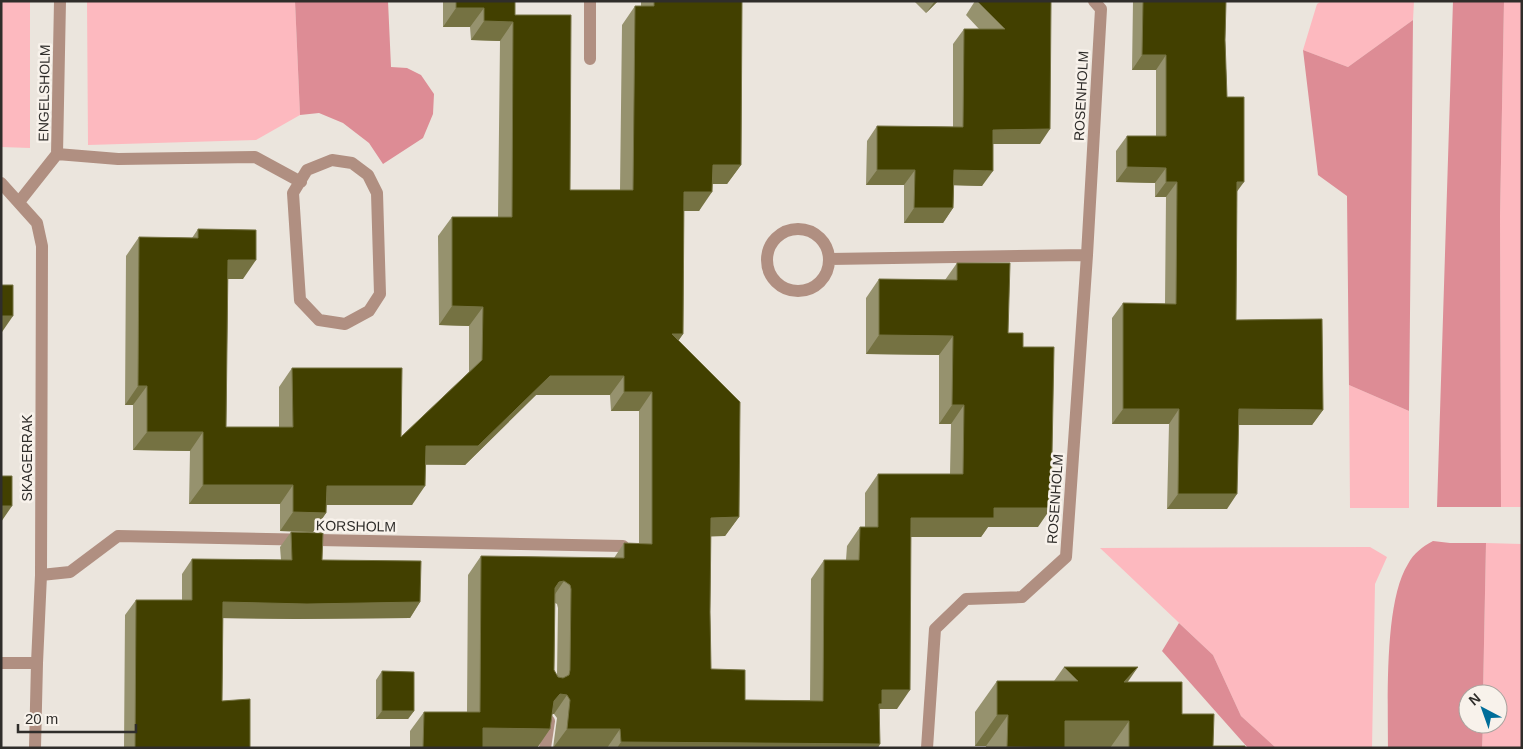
<svg xmlns="http://www.w3.org/2000/svg" width="1523" height="749" viewBox="0 0 1523 749" font-family="Helvetica,sans-serif">
	<rect width="100%" height="100%" fill="#ebe5dd"/>
	<!-- green -->
	<path fill="#fdb9bf" d="M1 1H30V148L1 147Z
		M87 1H295L300 115 256 140 88 145Z
		M1322 1H1414L1413 20 1348 67 1303 50 1317 4Z
		M1504 1H1522V507H1501L1500 215Z
		M1349 385 1409 411V508H1350Z
		M1486 543 1522 544V748H1482L1483 724H1498V694H1483Z
		M1370 547 1387 557 1375 584 1372 748H1276L1241 716 1213 655 1100 548Z"/>
	<!-- forest -->
	<path fill="#dd8c95" d="M295 1H388L391 67 407 68 421 75 434 94 433 114 423 138 383 164 369 143 343 123 319 113 300 115Z
		M1453 1H1504L1500 215 1501 507H1437Z
		M1413 20 1409 411 1349 385 1347 196 1318 175 1303 50 1348 67Z
		M1433 541 1450 543H1486L1483 694H1468V724H1483L1482 748H1388C1388 701 1384 602 1408 564 1414 553 1422 547 1433 541Z
		M1179 623 1213 655 1241 716 1276 748H1248L1162 651Z"/>
	<g fill="none" stroke-linecap="round" stroke-linejoin="round">
		<!-- street -->
		<path stroke="#b08f81" stroke-width="12" d="M590 59V1
			M57 154 118 159 255 157 301 182
			M332 160 352 163 368 175 377 193 380 294 369 311 345 324 319 320 300 300 293 193 307 170Z
			M1 183 37 223 42 246 41 575 37 663 35 748
			M19 202 57 154 60 1
			M767 260a31 31 0 1 1 62 0a31 31 0 1 1-62 0Z
			M830 259 1087 255
			M41 575 70 572 118 536 623 546
			M1 663H37
			M545 748 549 721
			M927 748 935 629 966 599 1022 597 1066 557 1087 255 1101 9 1094 1"/>
	</g>
	<!-- wall -->
	<path fill="#96926e" fill-rule="evenodd" d="M443 1H515V15L570 190H620L622 25 635 6H641V1H742L741 165 727 184H712L699 211H684L683 334 678 341 739 517 725 536H711L710 612 711 669 745 700H810L811 579 824 560H846L847 546 860 527H865V493L878 474H950L951 424H939V355L866 354V298L879 279 945 280 957 263 1008 333 1023 347 1038 527H988L981 537H911L897 709H880L878 748H553L557 718 554 714H552L550 729 537 748 483 747V748H410V731L424 712H467L468 575 481 556 614 558 624 543H639V411H611L610 395H536L465 465H426L412 505H326V513L313 532 280 531V504H189L190 451 133 450V405H125L126 256 139 237 192 238 198 229 243 279H228L226 427H279V387L292 368 401 437 469 372V326L439 325 438 236 452 217H498L500 41 471 40 470 27H443ZM555 603 557 604 558 608 557 676 554 670Z
		M914 1H938L926 13Z
		M975 1H1051L1040 144H993L982 186 954 185 953 208 943 223H904V185H866L867 141 877 126 953 127V44L964 29H979L966 15Z
		M1133 1H1226L1225 40 1227 97 1237 191 1236 320 1323 410 1312 425H1238L1227 509H1167L1169 424H1112V318L1123 303 1165 304 1166 197H1155V183L1116 182V151L1127 136H1156V70H1132Z
		M291 532 322 560 420 602 410 618 296 619 223 618 222 701 250 748H124L125 615 136 600H182V574L192 559 281 560 280 547Z
		M1064 667 1127 682 1182 714 1213 746 1245 748H986V746H975V712L997 681H1054Z
		M382 671 414 711 408 719H376V680Z"/>
	<!-- shaded-wall -->
	<path fill="#757242" d="M935 1H938L926 13Z
		M456 8H484L470 27H443Z
		M484 21 513 22 500 41 471 40Z
		M1142 55H1166L1156 70H1132Z
		M1050 129 1040 144H983L993 130Z
		M713 165H741L727 184H699Z
		M1127 167 1166 168 1155 183 1116 182Z
		M877 170H915L904 185H866Z
		M954 170 993 171 982 186 943 185Z
		M1166 182H1177L1166 197H1155Z
		M1237 182H1244L1233 197Z
		M684 192H712L699 211H671Z
		M914 208H953L943 223H904Z
		M228 260H256L243 279H215Z
		M452 306 483 307 469 326 439 325Z
		M1 316H13L2 332H1Z
		M672 334H683L670 353Z
		M879 335 953 336 939 355 866 354Z
		M550 376H624L610 395H536L465 465 413 464 426 446Z
		M138 386H147L133 405H125Z
		M624 392H652L639 411H611Z
		M952 405H964L951 424H939Z
		M1123 409H1179L1169 424H1112Z
		M1239 409 1323 410 1312 425H1228Z
		M147 432H203L190 451 133 450Z
		M203 485H293L280 504H189Z
		M327 486H425L412 505H313Z
		M1178 494H1237L1227 509H1167Z
		M1 506H12L1 522Z
		M994 508H1051L1038 527H988L981 537H898L911 518Z
		M293 512 326 513 313 532 280 531Z
		M739 517 725 536 697 537 711 518Z
		M564 581 551 600 546 601 559 582Z
		M223 602H420L410 618 296 619 212 618Z
		M1138 667 1116 699 1124 682Z
		M882 690H910L897 709H878Z
		M560 694 567 695 554 714 546 713 554 701Z
		M382 711H414L408 719H376Z
		M997 715H1008L986 746H975Z
		M1065 721H1129L1110 748H1007Z
		M483 728 550 729 537 748 470 747Z
		M567 729H620L607 748H553Z
		M621 742 880 744 878 748H617Z"/>
	<!-- building -->
	<path fill="#424000" stroke="#757242" fill-rule="evenodd" d="M456 1H515V15H571L570 190H633L635 6H654V1H742L741 165H713L712 192H684L683 334H672L740 402 739 517 711 518 710 612 711 669 745 670V700L823 701 824 560H859L860 527H878V474H963L964 405H952L953 336 879 335V279L957 280V263H1010L1008 333H1023V347H1054L1051 508H994V518H911L910 690H882V704H879L880 744 621 742 620 729H567L570 700 567 695 560 694 554 701 550 729 483 728V748H423L424 712H480L481 556 624 558V543L652 544V392H624V376H550L478 446H426L425 486H327L326 513 293 512V485H203V432H147V386H138L139 237 198 238V229L256 230V260H228L226 427H293L292 368H402L401 437 482 360 483 307 452 306V217H512L513 22 484 21V8H456ZM564 581 570 585 571 589 570 670 569 675 563 678 558 677 554 670 555 588 559 582Z
		M977 1H1051L1050 129 993 130V171L954 170 953 208H914L915 170H877V126L963 127 964 29H1005Z
		M1143 1H1226L1225 40 1227 97H1244V182H1237L1236 320 1322 319 1323 410 1239 409 1237 494H1178L1179 409H1123V303L1176 304 1177 182H1166V168L1127 167V136H1166V55H1142Z
		M1 285H13V316H1Z
		M1 476H12V506H1Z
		M291 532 323 533 322 560 421 561 420 602 307 604 223 602 222 701 250 699V748H135L136 600H192V559L292 560Z
		M1064 667H1138L1124 682H1182V714H1214L1213 746H1245V748H1129V721H1065V748L1007 747 1008 715H997V681H1078Z
		M382 671 414 672V711H382Z"/>
	<g text-anchor="middle" stroke-width="5" stroke-linejoin="round" paint-order="stroke">
		<!-- street labels -->
		<g font-size="14" fill="#2f2d2a" stroke="#f8f2eb">
			<text transform="translate(44 93) rotate(-89)" y="5">ENGELSHOLM</text>
			<text transform="translate(1081 96) rotate(-87)" y="5">ROSENHOLM</text>
			<text transform="translate(27 458) rotate(-90)" y="5">SKAGERRAK</text>
			<text transform="translate(1055 499) rotate(-86)" y="5">ROSENHOLM</text>
			<text transform="translate(356 526) rotate(1)" y="5">KORSHOLM</text>
		</g>
	</g>
	<!-- border -->
	<rect width="1523" height="749" fill="none" stroke="#2f2d2a" stroke-width="5"/>
	<!-- north arrow -->
	<g transform="translate(1483 709) rotate(319)"><circle r="24" fill="#f8f2eb" stroke="#a8a39e"/>
	<path d="M0-4L9 19L0 12L-9 19Z" fill="#006e9a"/>
	<text y="-8" font-size="14" font-weight="bold" text-anchor="middle" fill="#2f2d2a">N</text>
	</g>
	<!-- scale -->
	<path d="M18 724v8h118v-8" fill="none" stroke="#2f2d2a" stroke-width="2.5"/>
	<text x="25" y="724" font-size="15" fill="#2f2d2a" stroke="#f8f2eb" stroke-width="4" paint-order="stroke">20 m</text>
</svg>
